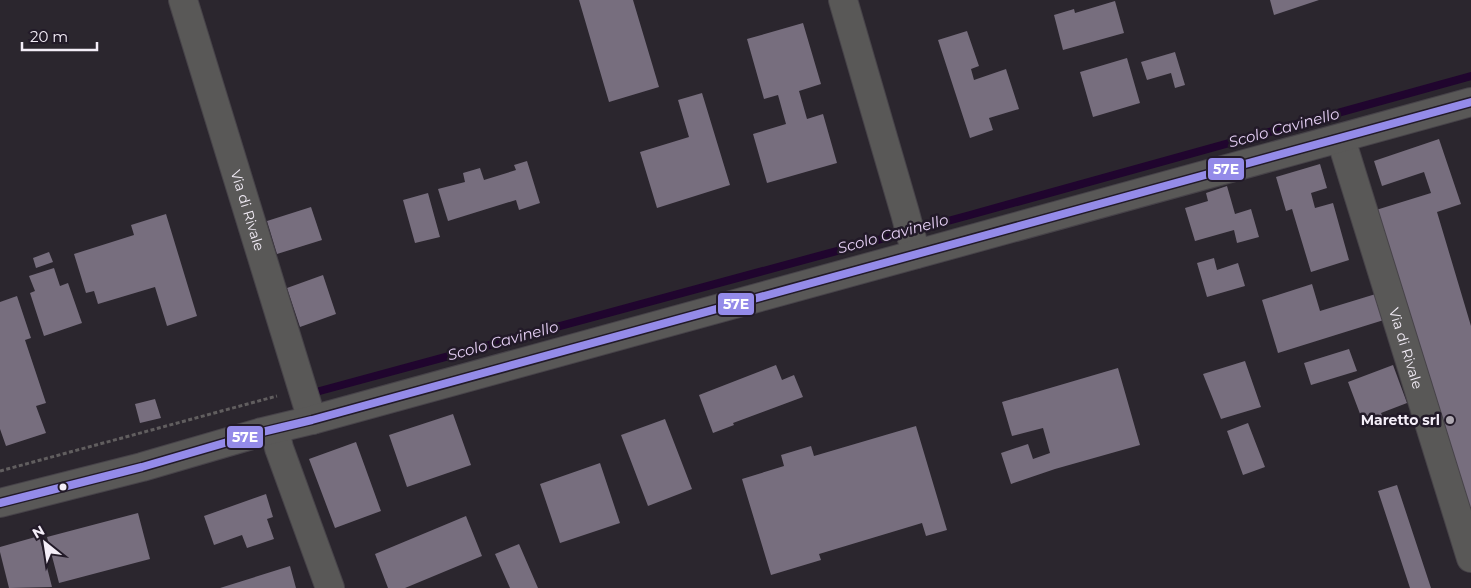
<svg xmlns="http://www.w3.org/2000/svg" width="1471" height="588" viewBox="0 0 1471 588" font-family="Montserrat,sans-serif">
	<rect width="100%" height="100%" fill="#2b262e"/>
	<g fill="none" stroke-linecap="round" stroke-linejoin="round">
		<!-- stream -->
		<path stroke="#20052e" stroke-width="8" d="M316 392 970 215 1471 76"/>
	</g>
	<!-- building -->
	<path fill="#776e7e" d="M579 0H633L659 87 609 102Z
		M1270 0H1319L1274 15Z
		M1115 1 1124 33 1063 50 1054 15 1074 9 1075 13Z
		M803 23 821 84 799 91 807 119 823 114 837 163 767 183 753 134 786 124 778 95 764 99 747 39Z
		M967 31 979 66 971 69 974 80 1006 69 1019 109 989 118 993 130 970 138 938 40Z
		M1175 52 1185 85 1175 88 1171 73 1147 80 1141 62Z
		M1127 58 1140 103 1093 117 1080 72Z
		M702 93 730 185 657 208 640 152 689 137 678 100Z
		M1439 139 1461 204 1437 212 1471 326V521L1376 210 1431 193 1424 172 1382 186 1374 161Z
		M527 161 540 203 519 210 516 200 448 221 438 189 465 182 463 173 480 168 484 180 516 170 514 165Z
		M1320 164 1327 188 1311 193 1315 208 1333 203 1349 260 1311 272 1292 209 1286 211 1276 177Z
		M1227 186 1235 214 1251 209 1259 237 1237 243 1234 230 1195 241 1185 208 1208 201 1206 193Z
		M428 193 440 237 415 243 403 200Z
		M311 207 322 240 277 254 267 221Z
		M166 214 197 316 167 326 155 287 98 304 94 291 86 293 74 254 134 235 131 225Z
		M49 252 53 262 36 268 33 258Z
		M1214 258 1217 270 1238 263 1245 286 1207 297 1197 263Z
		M54 268 60 286 68 283 82 323 44 336 30 293 35 291 29 276Z
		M323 275 336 314 300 327 287 288Z
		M1312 284 1320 311 1379 293 1387 319 1278 353 1262 300Z
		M17 296 31 338 25 340 46 403 36 406 46 433 6 446 0 429V302Z
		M1349 349 1357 371 1311 385 1304 363Z
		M1245 361 1261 407 1221 419 1203 374Z
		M776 365 782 380 794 375 803 397 733 423 734 425 713 433 699 395Z
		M1393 365 1407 403 1381 413 1384 420 1365 427 1348 382Z
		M1118 368 1140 445 1055 469 1011 484 1001 453 1028 444 1033 459 1050 453 1043 428 1012 436 1002 402Z
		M155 399 161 418 140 423 135 404Z
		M453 414 471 465 407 487 389 435Z
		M665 419 692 489 648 506 621 435Z
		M1248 423 1265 467 1243 475 1227 431Z
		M916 426 947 530 926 536 922 523 819 554 821 560 771 575 742 479 784 466 781 455 811 446 814 456Z
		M356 442 381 511 335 528 309 459Z
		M600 463 620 523 560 543 540 484Z
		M1397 485 1431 588H1410L1378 491Z
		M266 494 273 517 267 519 274 539 247 548 242 535 214 545 204 516Z
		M138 513 150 559 59 583 47 537Z
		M466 516 482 556 405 588H388L375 554Z
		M39 536 52 587 9 588 0 552V547Z
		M519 544 538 588H510L495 554Z
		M290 566 296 588H220Z"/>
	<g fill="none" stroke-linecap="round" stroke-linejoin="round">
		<defs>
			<g id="minor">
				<path id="s1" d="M183 0 312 420"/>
				<path d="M843 0 905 213 916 254"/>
				<path id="s2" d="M1342 138 1345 152 1471 558"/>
				<path d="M275 430 279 448 330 588"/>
				<path d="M0 503 142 467 262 432 312 420 1471 102"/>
			</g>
		</defs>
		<!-- minor casing -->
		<use href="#minor" stroke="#474349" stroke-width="30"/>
		<!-- path -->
		<path stroke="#615e5f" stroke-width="3" stroke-dasharray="4 2.5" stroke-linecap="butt" d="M0 471 277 396"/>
		<!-- minor -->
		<use href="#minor" stroke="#595857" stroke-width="28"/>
		<defs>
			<path id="bus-1" d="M0 503 142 467 262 432 312 420 1471 102"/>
		</defs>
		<!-- bus-1 casing -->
		<use href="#bus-1" stroke="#221a28" stroke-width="11"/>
		<!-- bus-1 -->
		<use href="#bus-1" stroke="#948be9" stroke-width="8"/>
	</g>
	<!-- markers -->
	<circle fill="#aea8b1" stroke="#221a28" stroke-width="2" cx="1450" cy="420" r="5"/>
	<circle fill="#f4eef8" stroke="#221a28" stroke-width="2" cx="63" cy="487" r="4.5"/>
	<g text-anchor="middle" stroke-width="5" stroke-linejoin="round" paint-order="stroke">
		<!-- street labels -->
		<g font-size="14" fill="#f4eef8" stroke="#221a28">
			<text dy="5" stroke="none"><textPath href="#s1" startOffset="220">Via di Rivale</textPath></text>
			<text dy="5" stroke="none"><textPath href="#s2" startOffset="220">Via di Rivale</textPath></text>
		</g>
		<!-- poi labels -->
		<g font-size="14" font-weight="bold" fill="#f4eef8" stroke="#221a28" text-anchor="end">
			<text x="1440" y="425">Maretto srl</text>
		</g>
		<!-- water labels -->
		<g font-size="15" font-style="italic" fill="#e8d2f8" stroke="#221a28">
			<text transform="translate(1284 128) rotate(-15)" y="5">Scolo Cavinello</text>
			<text transform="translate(893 234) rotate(-15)" y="5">Scolo Cavinello</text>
			<text transform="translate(503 341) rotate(-15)" y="5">Scolo Cavinello</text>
		</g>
	</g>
	<g stroke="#221a28" stroke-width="2">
		<rect x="1207" y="157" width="38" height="24" rx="5" fill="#948be9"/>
		<rect x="717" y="292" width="38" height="24" rx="5" fill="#948be9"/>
		<rect x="226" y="425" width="38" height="24" rx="5" fill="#948be9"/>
	</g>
	<g font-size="14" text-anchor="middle" font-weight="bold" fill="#fff">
		<text x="1226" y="174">57E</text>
		<text x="736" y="309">57E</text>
		<text x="245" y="442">57E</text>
	</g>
	<!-- north arrow -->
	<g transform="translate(45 543) rotate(330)" stroke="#221a28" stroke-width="4" paint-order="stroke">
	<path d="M0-4L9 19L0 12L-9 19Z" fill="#f4eef8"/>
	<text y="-8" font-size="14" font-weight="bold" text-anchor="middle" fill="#f4eef8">N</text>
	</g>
	<!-- scale -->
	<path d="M22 42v8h75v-8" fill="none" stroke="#f4eef8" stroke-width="2.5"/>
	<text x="30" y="42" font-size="15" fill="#f4eef8" stroke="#221a28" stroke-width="4" paint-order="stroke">20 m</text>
</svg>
